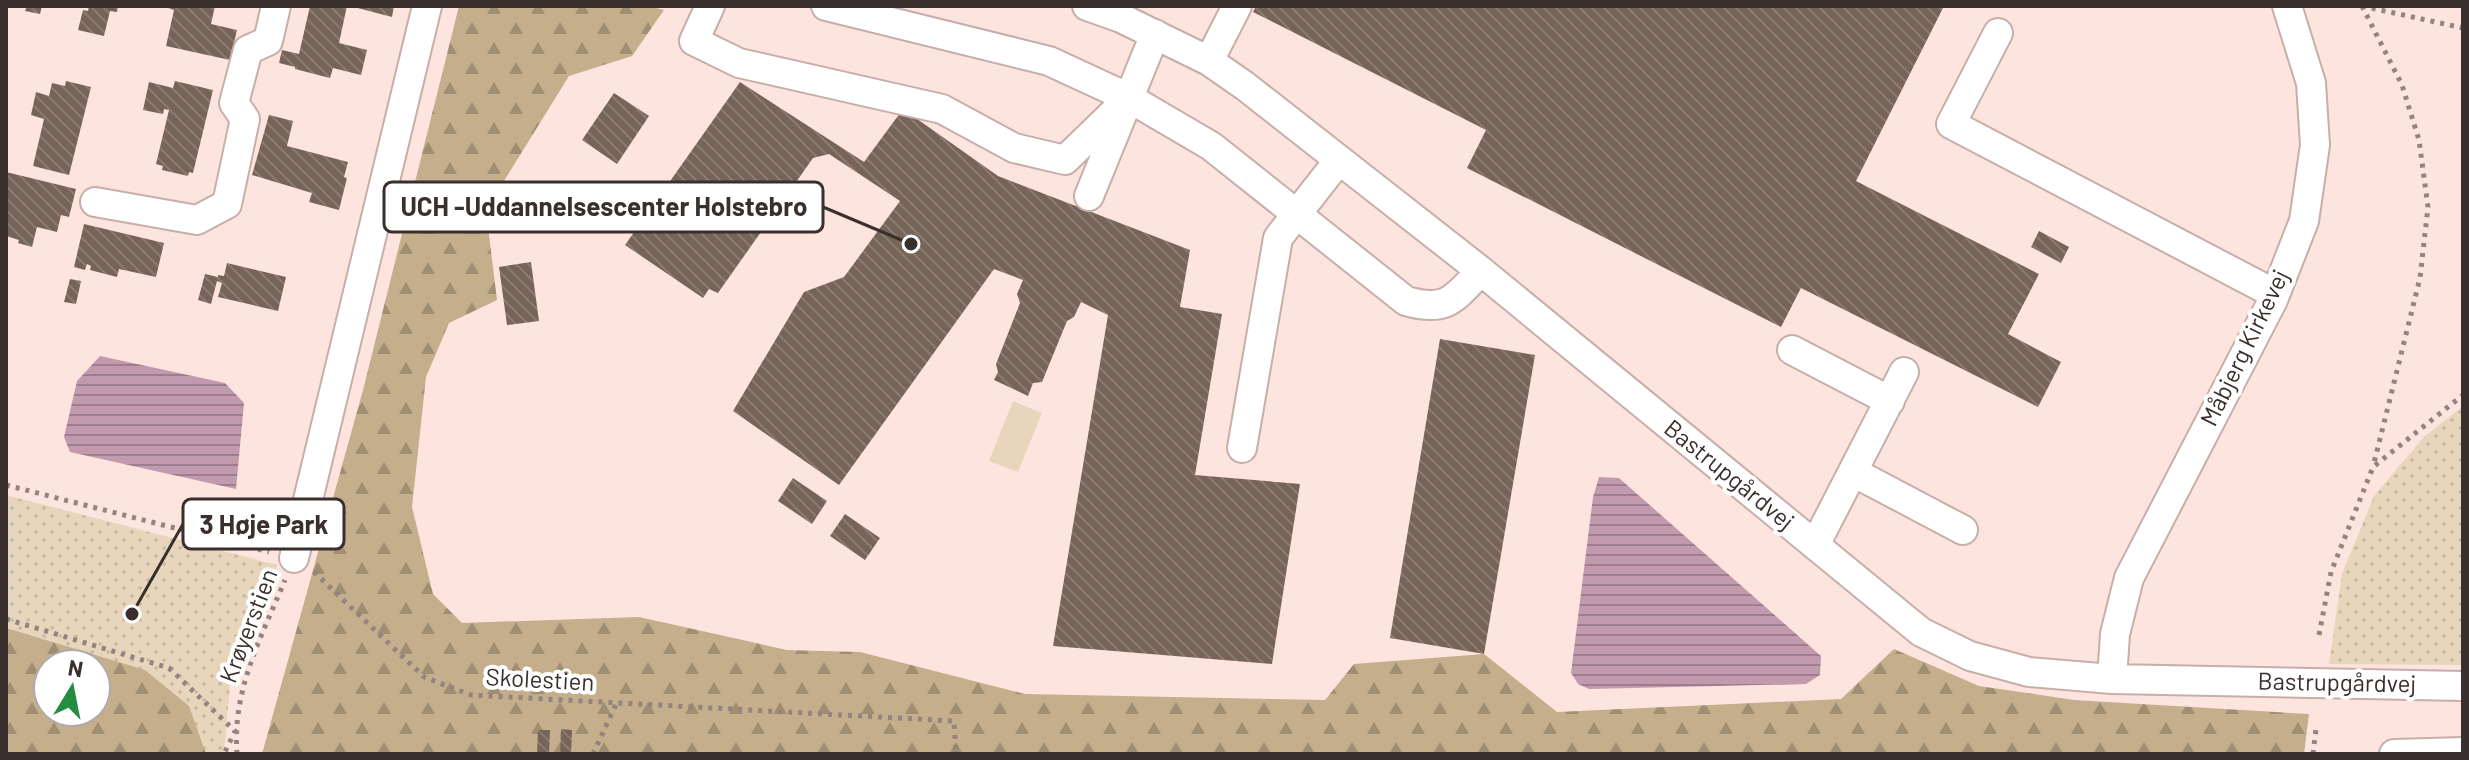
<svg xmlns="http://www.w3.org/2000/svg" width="2469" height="760" viewBox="0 0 2469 760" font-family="Barlow,sans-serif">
	<defs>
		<pattern id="grass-dots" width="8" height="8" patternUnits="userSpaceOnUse" patternTransform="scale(2)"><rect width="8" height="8" fill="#e7d6bc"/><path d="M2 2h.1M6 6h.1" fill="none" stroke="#c7b8a2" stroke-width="1.8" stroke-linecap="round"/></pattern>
		<pattern id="forest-firs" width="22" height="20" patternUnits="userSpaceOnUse" patternTransform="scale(2)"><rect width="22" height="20" fill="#c4ae8b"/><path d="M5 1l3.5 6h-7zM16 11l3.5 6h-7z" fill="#a08e72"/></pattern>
		<pattern id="water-rules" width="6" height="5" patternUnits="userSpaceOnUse" patternTransform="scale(2)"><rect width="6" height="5" fill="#c19aae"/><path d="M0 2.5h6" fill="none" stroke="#9e7e8e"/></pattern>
		<pattern id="building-back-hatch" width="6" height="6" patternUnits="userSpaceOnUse" patternTransform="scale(2)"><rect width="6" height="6" fill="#776458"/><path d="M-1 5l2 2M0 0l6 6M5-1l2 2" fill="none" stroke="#8a7b72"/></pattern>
	</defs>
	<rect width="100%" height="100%" fill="#fee4de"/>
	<!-- grass -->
	<path fill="url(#grass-dots)" fill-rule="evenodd" d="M2463 406V665L2329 664 2342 574 2374 496 2424 437Z
		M6 495 277 565 230 685 224 754H6ZM48 664H96V712H48Z"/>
	<!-- forest -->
	<path fill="url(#forest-firs)" fill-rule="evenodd" d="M459 6H648L664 10 632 56 569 76 486 210 497 300 449 323 426 377 412 507 433 594 462 623 639 617 787 650 860 652 1025 694 1325 700 1354 664 1484 654 1557 712 1841 699 1894 649 1979 686 2074 700 2309 714 2304 754H262L363 390Z
		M6 628 145 670 189 706 206 754H6ZM48 664H96V712H48Z"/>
	<!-- pitch -->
	<path fill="#e7d6bc" d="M1013 401 1042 413 1018 472 989 461Z"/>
	<!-- water -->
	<path fill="url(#water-rules)" d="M100 356 225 383 244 403 236 489 70 452 64 437 77 381Z
		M1599 477 1619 478 1821 656 1820 675 1806 684 1589 689 1578 684 1571 673 1593 497Z"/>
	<!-- building -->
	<path fill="url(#building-back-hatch)" d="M27 6H42L40 14 25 11Z
		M89 6H118L117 12 110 11 104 36 78 30 83 10 88 11Z
		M163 6H215L211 24 237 30 230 60 166 46 174 10Z
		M310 6H347L339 43 367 50 361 75 333 68 330 78 295 69V67L279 63 282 50 299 54Z
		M350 6H394L392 17Z
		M1256 6H1944L1856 181 2039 274 2008 334 2061 362 2038 407 1801 288 1781 327 1467 168 1486 130 1253 12Z
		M66 81 91 87 69 175 33 166 44 119 31 115 36 92 49 96 52 83 65 86Z
		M175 81 213 90 193 173 189 172 188 176 162 170 163 166 156 164 169 110 164 109 163 114 143 110 149 82 173 88Z
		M740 82 864 162 903 109 998 176 1190 250 1180 307 1222 314 1195 475 1300 484 1272 664 1053 646 1108 315 1081 302 1074 317 1067 321 1042 382 1033 383 1028 396 994 380 998 372 996 364 1020 303 1017 294 1023 280 994 269 839 485 733 411 804 292 844 277 900 201 829 154 813 158 718 293 709 289 703 298 625 245Z
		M614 93 649 116 617 164 582 140Z
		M269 115 293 121 287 146 348 162 344 177 347 178 339 210 309 202 312 193 252 175Z
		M6 172 76 189 69 217 61 215 57 232 37 227 32 247 18 243 19 240 6 236Z
		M84 224 164 243 156 277 119 269 117 277 90 270 91 266 87 264 85 270 74 267Z
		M2039 231 2069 247 2061 263 2031 247Z
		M531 262 539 321 507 325 499 267Z
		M227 263 286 277 278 311 218 297 222 283 217 281 211 304 198 300 205 274 218 277V275L224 276Z
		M70 279 81 281 76 304 64 302Z
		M1440 339 1535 355 1484 654 1390 638Z
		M793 478 827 501 812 524 778 501Z
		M845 514 880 538 865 560 830 536Z
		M561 729 572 730 571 754H560Z
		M538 730H550L549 754H537Z"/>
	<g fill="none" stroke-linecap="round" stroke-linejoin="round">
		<defs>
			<path id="minor" d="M710 6 694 41 739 63 942 109 1014 148 1065 160 1129 98
				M826 6 1049 61 1129 98 1211 146 1406 301C1448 313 1454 298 1481 271
				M1087 6 1121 18 1209 61 1245 86 1481 271 1921 632 1970 656 2029 672 2112 679 2463 686
				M1998 33 1951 124 2275 294
				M1209 61 1237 6
				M1089 196 1155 34
				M95 202 197 220 227 204 245 119 234 103 248 50 268 41 276 6
				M1792 350 1890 401
				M1242 448 1278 238 1339 160
				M1853 472 1963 530
				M1815 545 1904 372
				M294 558 427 6
				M2112 679 2115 634 2129 578 2273 300 2304 221 2315 145 2311 83 2287 6
				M2394 754 2463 752"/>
		</defs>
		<!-- minor casing -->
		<use href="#minor" stroke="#c7aea9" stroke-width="32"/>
		<!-- path -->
		<path stroke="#94837f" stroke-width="5" stroke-dasharray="4 6" stroke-linecap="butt" d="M2362 6 2402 85 2419 140 2428 207 2420 278 2373 467
			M2362 6 2463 28
			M6 485 269 552
			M314 572 424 677 471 695 954 721 956 754
			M6 619 169 668 235 731 224 754
			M2319 635 2331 572 2373 467 2463 395
			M237 754C232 690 261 638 285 580
			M593 754 617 702
			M2313 754 2316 729"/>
		<!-- minor -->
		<use href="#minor" stroke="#fff" stroke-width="28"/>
	</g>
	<g text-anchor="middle" stroke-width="8" stroke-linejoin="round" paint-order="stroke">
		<!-- street labels -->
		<g font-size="24" fill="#392f2d" stroke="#fff">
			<text transform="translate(2245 348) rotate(-64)" y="8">Måbjerg Kirkevej</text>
			<text transform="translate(1729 475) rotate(39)" y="8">Bastrupgårdvej</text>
			<text transform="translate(249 626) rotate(-69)" y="8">Krøyerstien</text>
			<text transform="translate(540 680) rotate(3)" y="8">Skolestien</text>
			<text transform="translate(2337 683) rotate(1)" y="8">Bastrupgårdvej</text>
		</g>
	</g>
	<!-- callouts -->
	<path fill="none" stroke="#392f2d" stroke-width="3" d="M911 244L823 207M132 614L183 524"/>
	<g fill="#392f2d" stroke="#fff" stroke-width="3">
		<circle cx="911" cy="244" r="8"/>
		<circle cx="132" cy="614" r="8"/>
	</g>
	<g fill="#fff" stroke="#392f2d" stroke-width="3">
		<rect x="384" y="182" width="439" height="50" rx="8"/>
		<rect x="183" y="499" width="161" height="50" rx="8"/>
	</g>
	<g font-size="26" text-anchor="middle" font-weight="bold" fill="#392f2d">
		<text x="604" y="216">UCH -Uddannelsescenter Holstebro</text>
		<text x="264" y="534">3 Høje Park</text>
	</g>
	<!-- border -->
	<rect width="2469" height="760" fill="none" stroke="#392f2d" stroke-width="16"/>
	<!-- north arrow -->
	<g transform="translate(72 688) rotate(10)"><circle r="38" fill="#ffffff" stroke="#b0acab" stroke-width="2"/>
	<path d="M0-6L14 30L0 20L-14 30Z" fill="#248c43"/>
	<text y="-12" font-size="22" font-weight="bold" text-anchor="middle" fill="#392f2d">N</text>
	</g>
</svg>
